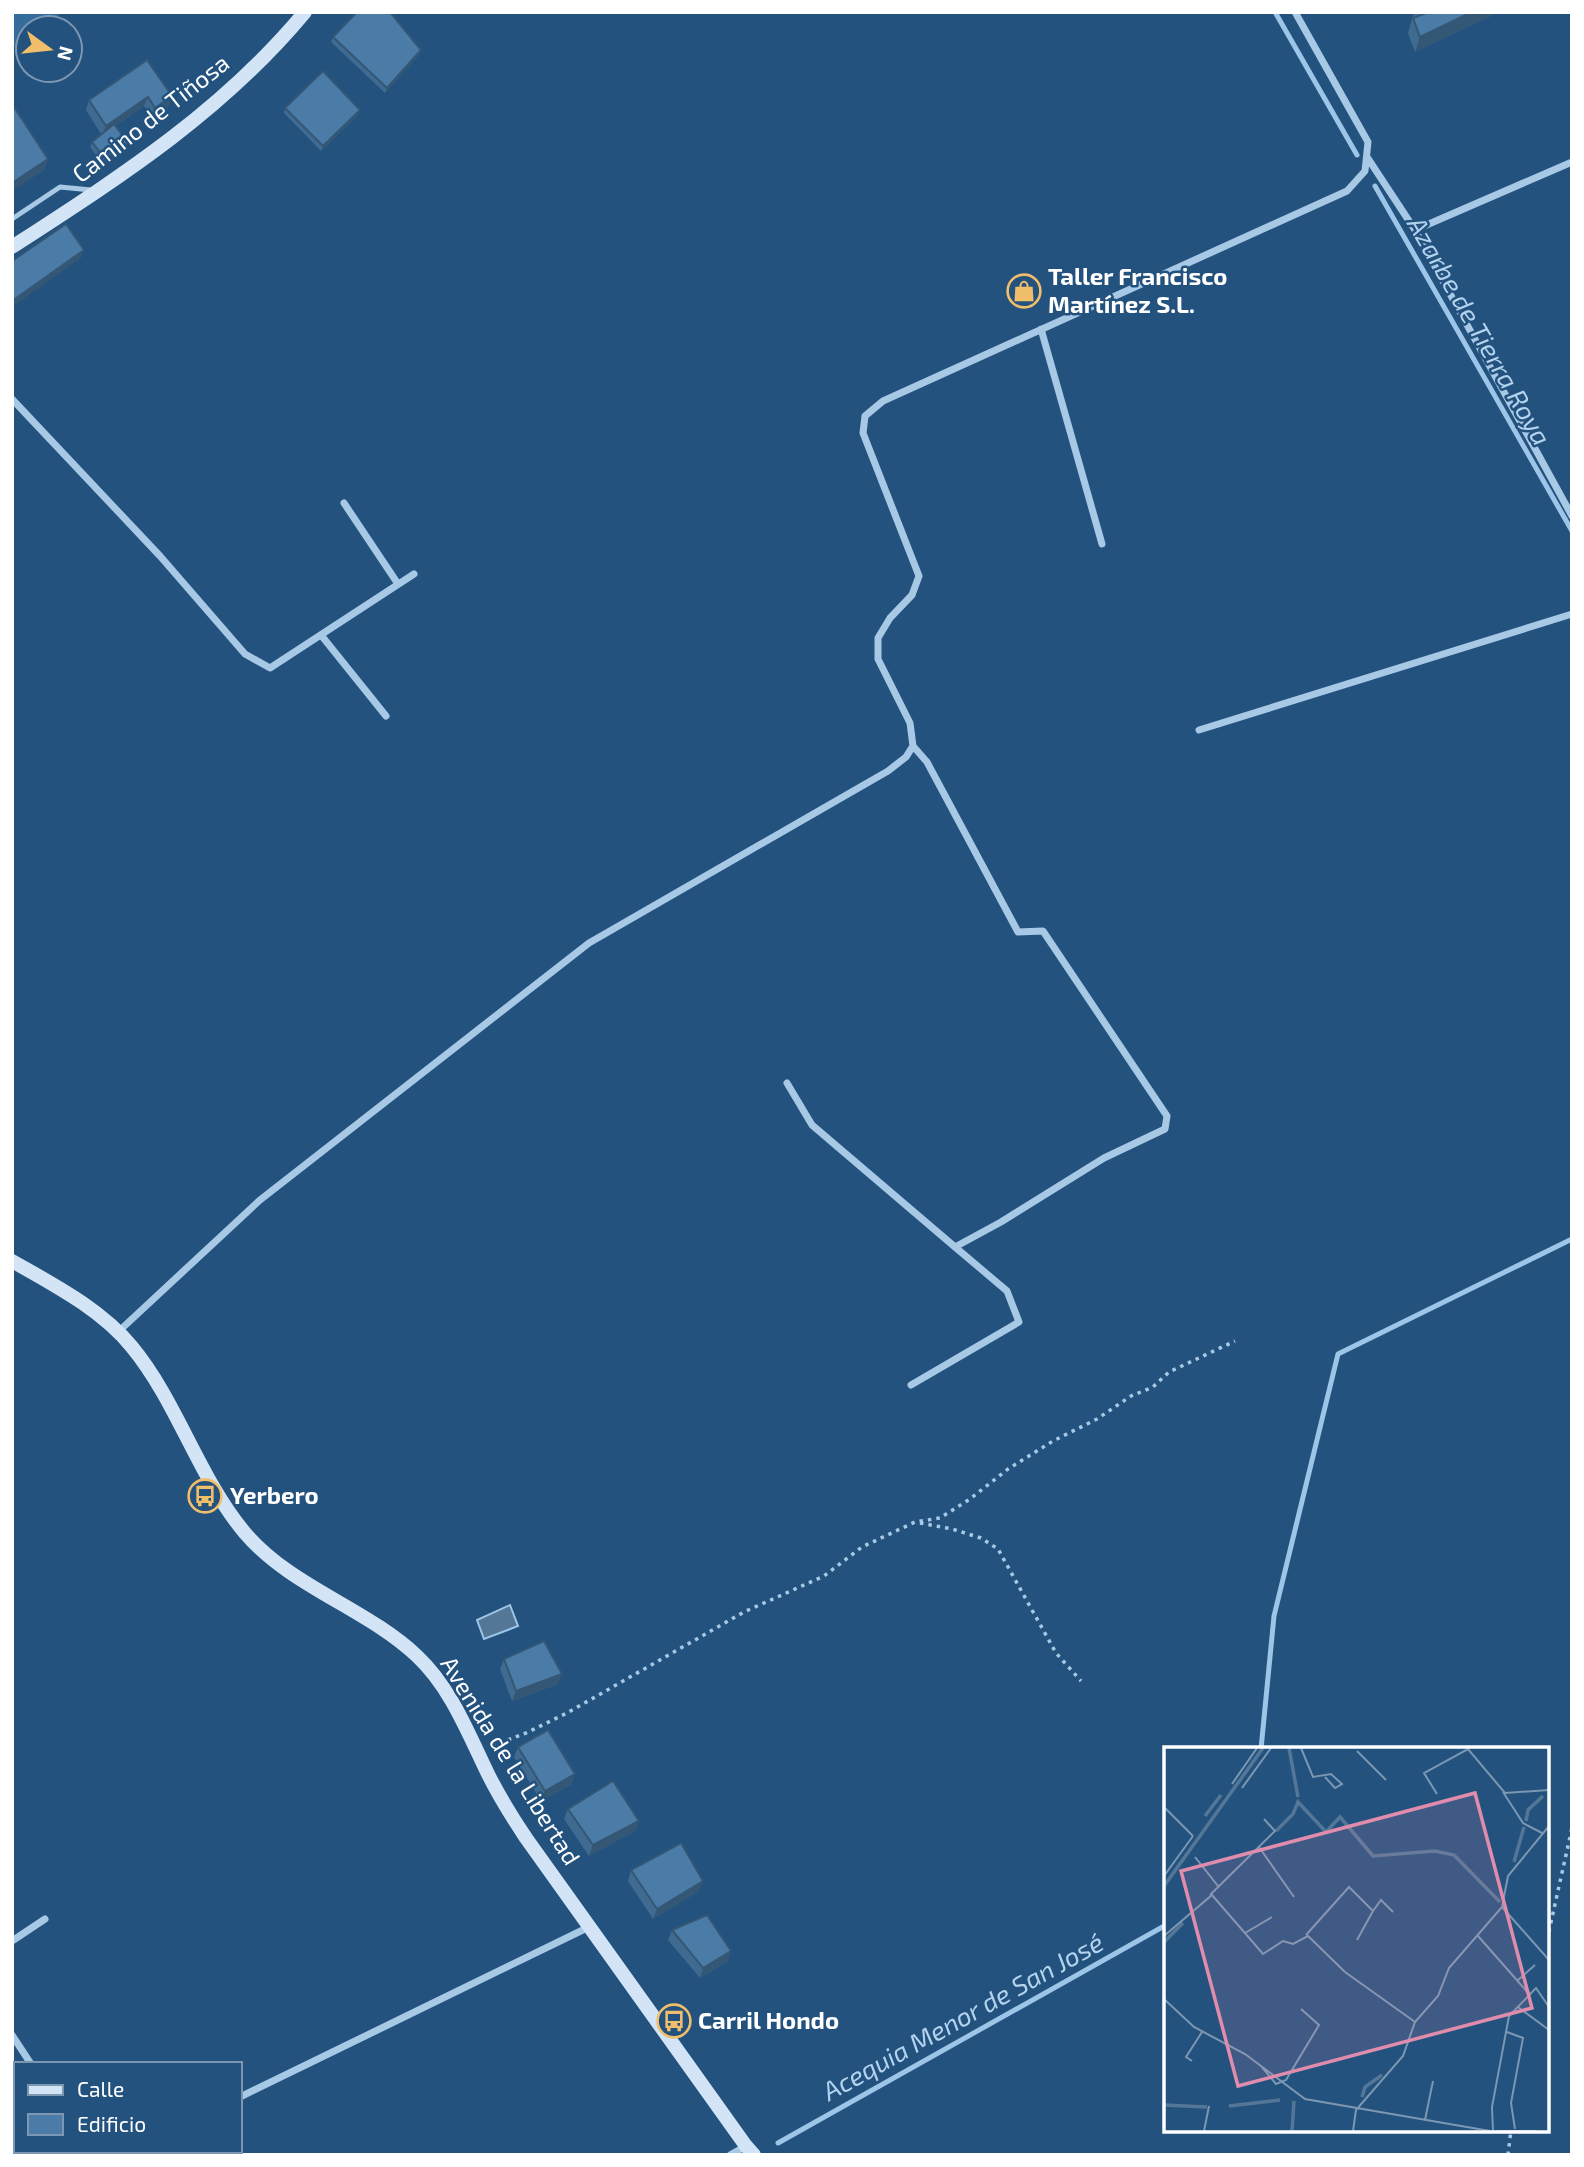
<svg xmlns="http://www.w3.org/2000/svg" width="1584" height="2167" viewBox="0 0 1584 2167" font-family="'Exo 2',sans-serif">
	<rect width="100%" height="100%" fill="#23527e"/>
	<!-- green -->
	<path fill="#366c9c" d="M12 12H63L41 28H28V37L12 48Z"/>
	<!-- water -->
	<path fill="#557797" stroke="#9cc5e7" stroke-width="2" d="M510 1605 518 1626 484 1639 477 1620Z"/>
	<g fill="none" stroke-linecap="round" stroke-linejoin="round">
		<!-- stream -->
		<path stroke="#9cc5e7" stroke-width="5" d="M1275 12 1357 155
			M1375 186 1572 531
			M1261 1749 1274 1616 1338 1354 1572 1239
			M778 2143 1166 1925"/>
		<!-- path -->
		<path stroke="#a8c9e6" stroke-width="3.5" stroke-dasharray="3.5 5" stroke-linecap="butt" d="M920 1523 952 1529 981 1538 998 1549 1056 1653 1081 1681
			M492 1746 526 1733 567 1713 744 1612 824 1576 862 1547 915 1522 940 1518 970 1499 1008 1469 1053 1441 1097 1419 1131 1396 1153 1387 1169 1372 1235 1341
			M1547 1940 1572 1828
			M1508 2155 1511 2130"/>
		<!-- service -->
		<path stroke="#a8c9e6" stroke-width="5" d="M12 219 60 187 91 190"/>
		<!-- minor -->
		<path stroke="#a8c9e6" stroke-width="7" d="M1367 157 1415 230 1572 516
			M1415 230 1572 162
			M1041 329 1102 544
			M12 399 160 556 245 654 270 668 414 574
			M344 503 398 584
			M321 635 386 716
			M1199 730 1572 614
			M787 1083 812 1125 955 1247 1001 1222 1104 1158 1165 1129 1167 1116 1043 931 1018 932 927 762 913 746
			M118 1332 260 1200 589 943 888 771 906 757 913 746 910 723 878 659V638L890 618 912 595 919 576 863 433 865 416 883 401 1347 191 1365 171 1368 142 1295 12
			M911 1385 1019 1322 1007 1291 955 1247
			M12 1941 45 1919
			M12 2035 31 2064
			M12 2084 16 2081
			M240 2097 589 1927
			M90 2151 93 2155
			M232 2151 234 2155
			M130 2155 136 2151
			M730 2155 746 2146"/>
		<!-- secondary -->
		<path stroke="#d2e4f5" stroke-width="14" d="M12 247C120 177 222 112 305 12
			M12 1261C54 1285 101 1309 132 1347 178 1403 198 1477 245 1533 291 1587 366 1608 417 1656 451 1688 468 1733 488 1774 499 1796 512 1817 526 1838L746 2146 754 2155"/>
	</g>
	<!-- wall -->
	<path fill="#406b90" d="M1414 12H1499L1415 52 1408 33Z
		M333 37 419 55 385 93 331 42Z
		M147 60 169 106 152 117 144 106 115 126 126 148 104 166 90 147 92 142 101 134 86 110 89 100Z
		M285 108 358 115 321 151 284 113Z
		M504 1659 558 1684 512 1701 500 1669Z
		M518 1747 572 1784 541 1801 514 1757Z
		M568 1809 639 1821 635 1831 589 1856 564 1819Z
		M631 1870 699 1891 653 1919 628 1881Z
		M672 1930 728 1961 700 1978 668 1940Z"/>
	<!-- shaded-wall -->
	<path fill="#345775" d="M1472 12H1499L1415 52 1420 37Z
		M421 50 419 55 385 93 387 88Z
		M172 96 169 106 152 117 155 108Z
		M148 97 144 106 102 135 106 126Z
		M360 110 358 115 321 151 323 146Z
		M128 143 126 148 104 166 106 160Z
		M48 159 45 170 12 191V183Z
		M84 250 81 258 12 307V301Z
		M562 1674 558 1684 512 1701 516 1691Z
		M575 1774 572 1784 541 1801 545 1791Z
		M639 1821 635 1831 589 1856 593 1845Z
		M703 1881 699 1891 653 1919 657 1909Z
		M731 1951 728 1961 700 1978 703 1968Z"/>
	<!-- building -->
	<path fill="#4b7ca7" stroke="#345775" stroke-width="2" d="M357 12H390L421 50 387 88 333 37Z
		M1423 12H1472L1420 37 1413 18 1424 14Z
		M147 60 172 96 155 108 148 97 106 126 89 100Z
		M323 71 360 110 323 146 285 108Z
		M12 104 48 159 12 183Z
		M114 124 128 143 106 160 92 142Z
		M66 224 84 250 12 301V261Z
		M544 1641 562 1674 516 1691 504 1659Z
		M548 1730 575 1774 545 1791 518 1747Z
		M613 1781 639 1821 593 1845 568 1809Z
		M681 1843 703 1881 657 1909 631 1870Z
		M707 1915 731 1951 703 1968 672 1930Z"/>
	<!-- icons -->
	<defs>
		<symbol id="shop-ring" viewBox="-11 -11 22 22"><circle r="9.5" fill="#23527e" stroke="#f1bf6b" stroke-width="1.5"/><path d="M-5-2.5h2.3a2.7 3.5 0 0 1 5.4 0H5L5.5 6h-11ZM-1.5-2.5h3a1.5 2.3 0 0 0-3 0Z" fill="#f1bf6b"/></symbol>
		<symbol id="bus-ring" viewBox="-11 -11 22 22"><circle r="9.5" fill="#23527e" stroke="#f1bf6b" stroke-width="1.5"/><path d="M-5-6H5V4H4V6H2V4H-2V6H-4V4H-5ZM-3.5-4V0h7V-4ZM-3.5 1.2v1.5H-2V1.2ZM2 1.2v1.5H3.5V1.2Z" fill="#f1bf6b"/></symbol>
	</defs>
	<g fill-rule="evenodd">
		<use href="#shop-ring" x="1005" y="272" width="38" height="38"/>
		<use href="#bus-ring" x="186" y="1477" width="38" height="38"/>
		<use href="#bus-ring" x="655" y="2002" width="38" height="38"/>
	</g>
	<g text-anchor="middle" stroke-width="5" stroke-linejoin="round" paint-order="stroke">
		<!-- street labels -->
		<g font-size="24" fill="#fff" stroke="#23527e">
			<text transform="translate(151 119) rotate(-38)" y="8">Camino de Tiñosa</text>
			<text transform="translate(510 1761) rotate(58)" y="8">Avenida de la Libertad</text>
		</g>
		<!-- poi labels -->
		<g font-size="24" font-weight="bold" fill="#fff" stroke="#23527e" text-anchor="start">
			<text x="1048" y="285">Taller Francisco<tspan x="1048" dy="28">Martínez S.L.</tspan></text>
			<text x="230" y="1504">Yerbero</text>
			<text x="698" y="2029">Carril Hondo</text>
		</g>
		<!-- water labels -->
		<g font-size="26" font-style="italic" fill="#b3d3ee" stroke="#23527e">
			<text transform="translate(1479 331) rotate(60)" y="9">Azarbe de Tierra Roya</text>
			<text transform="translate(963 2017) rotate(-29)" y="9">Acequia Menor de San José</text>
		</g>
	</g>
	<!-- overview -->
	<g transform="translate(1164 1747)">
		<rect width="385" height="385" fill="#23527e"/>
		<path fill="none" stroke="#557797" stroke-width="3.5" d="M125 1 134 50M41 69 57 48M362 74 364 63 379 49M112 84 129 67 134 55 162 85 176 70 209 109 271 104 290 108 336 155M350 115 360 80M0 139 99 1M0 195 19 176M198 350 201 340 218 328M0 358 43 360M65 359 116 353M128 384 130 354"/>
		<path fill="none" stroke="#7b97b2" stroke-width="2" d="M137 1 149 30 167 27 178 37 171 41 161 30M193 4 222 33M68 37 93 1M78 41 107 1M339 45 359 76 378 86M273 47 260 26 304 2 341 46 385 43M0 60 29 89M95 100 130 150M31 110 54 139M0 129 29 89M46 148 111 84 100 72M338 160 385 213M209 164 217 153 229 165M81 186 108 170M142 188 185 140 209 164 193 193M0 189 48 148 99 207 119 194 129 197 144 189 181 225 251 275M314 189 365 247M353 234 371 218M0 252 30 280 81 307 141 352 326 384M354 260 385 283M343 285 359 291 347 356 351 382M28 314 22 310 38 285M97 319 112 337 122 333 155 278 137 262M261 373 269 334M40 384 45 359M189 384 192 363 239 309 251 275 274 249 285 221 338 160 344 129 385 79M329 384 328 360 345 269 372 241 385 260M333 384H372"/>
		<path fill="#e08cad" fill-opacity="0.15" stroke="#e08cad" stroke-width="3.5" d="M311 46 368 261 74 339 17 124Z"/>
		<rect width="385" height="385" fill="none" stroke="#fff" stroke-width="3.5"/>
	</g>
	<!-- border -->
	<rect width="1584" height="2167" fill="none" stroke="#ffffff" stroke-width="28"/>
	<!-- legend -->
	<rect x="14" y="2062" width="228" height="91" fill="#23527e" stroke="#7b97b2" stroke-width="2"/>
	<rect x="28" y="2085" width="35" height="10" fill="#d2e4f5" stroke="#7b97b2" stroke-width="2"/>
	<text x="77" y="2097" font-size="21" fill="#ffffff">Calle</text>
	<rect x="28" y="2114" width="35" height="21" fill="#4b7ca7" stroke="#7b97b2" stroke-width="2"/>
	<text x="77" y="2132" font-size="21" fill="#ffffff">Edificio</text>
	<!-- north arrow -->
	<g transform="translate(49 49) rotate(105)"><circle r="33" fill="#23527e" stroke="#7b97b2" stroke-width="2"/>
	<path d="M0-5L12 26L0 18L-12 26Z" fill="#f1bf6b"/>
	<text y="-10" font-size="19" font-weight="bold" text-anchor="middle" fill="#ffffff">N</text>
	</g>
</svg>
